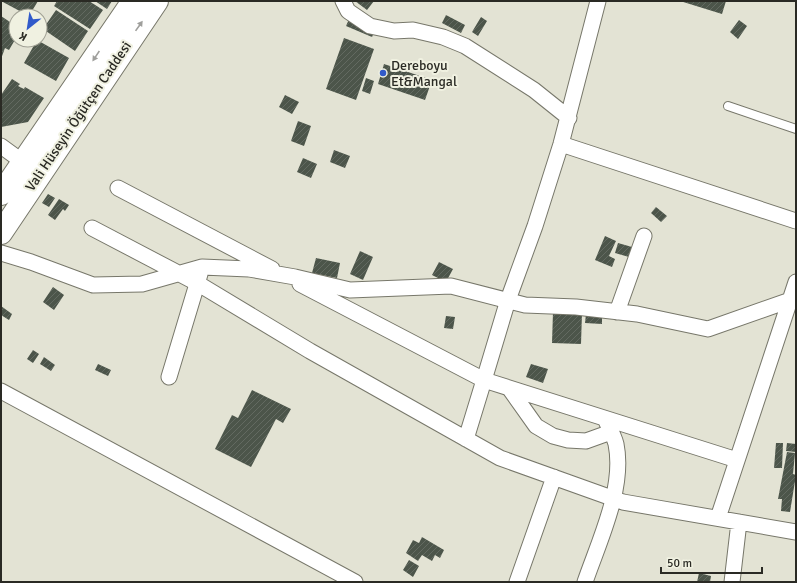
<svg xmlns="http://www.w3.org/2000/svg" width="797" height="583" viewBox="0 0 797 583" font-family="Signika,sans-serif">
	<defs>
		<pattern id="building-hatch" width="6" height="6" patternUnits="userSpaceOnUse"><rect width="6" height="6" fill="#4c554a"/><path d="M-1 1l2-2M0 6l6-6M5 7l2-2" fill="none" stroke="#636a61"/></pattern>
	</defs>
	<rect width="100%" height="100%" fill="#e3e3d4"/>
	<!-- building -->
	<path fill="url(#building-hatch)" d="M1 1H38L29 16Z
		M57 1H89L103 10 90 29 54 6Z
		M95 1H112L107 9Z
		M355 1H374L367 10Z
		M680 1H726L722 14Z
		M56 10 88 31 75 51 43 29Z
		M446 15 465 25 461 33 442 23Z
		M1 16 16 26V38L9 50 5 48 1 59Z
		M350 17 376 29 372 37 346 26Z
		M481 17 487 21 478 36 472 32Z
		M739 20 747 26 738 39 730 32Z
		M344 38 374 49 356 100 326 89Z
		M37 40 69 58 56 81 24 63Z
		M384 64 432 80 425 100 378 84Z
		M366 78 374 81 370 94 362 91Z
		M12 79 20 84 18 86 24 89 25 87 44 98 28 122 1 127V95Z
		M285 95 299 102 292 114 279 107Z
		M298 121 311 126 304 146 291 141Z
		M334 150 350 156 345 168 330 162Z
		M303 158 317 164 311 178 297 172Z
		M48 194 55 198 49 207 42 203Z
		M59 199 69 205 65 211 63 209 55 220 48 215Z
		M656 207 667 216 661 222 651 213Z
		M605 236 616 241 609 256 615 259 612 267 595 260Z
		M618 243 632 247 629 257 615 253Z
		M360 251 373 257 363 280 350 274Z
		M316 258 340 263 337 278 312 273Z
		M439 262 453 269 446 282 432 275Z
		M53 287 64 295 54 310 43 302Z
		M1 306 12 314 9 320 1 315Z
		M553 312 582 313 581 344 552 343Z
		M586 314 602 315V324L585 323Z
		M446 316 455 317 453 329 444 328Z
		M33 350 39 354 33 363 27 359Z
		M44 357 55 365 51 371 40 364Z
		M98 364 111 370 108 376 95 370Z
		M531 364 548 369 543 383 526 377Z
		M252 390 291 409 283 423 276 419 251 467 215 449 232 415 238 418Z
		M776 443H783L782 468H774Z
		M787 443 796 444V452L786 451Z
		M787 452 795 453 793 474 796 475 790 512 781 511 782 499H778Z
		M422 537 444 550 440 558 435 555 432 561 422 555 418 561 406 553 413 540 419 543Z
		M409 560 419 566 413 577 403 570Z
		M699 573 711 576 710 582H697Z"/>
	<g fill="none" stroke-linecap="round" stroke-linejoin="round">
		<defs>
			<path id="service" d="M728 106 796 129"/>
			<path id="minor" d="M343 1 348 11 370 26 394 31 413 30 443 37 465 46 534 90 569 118
				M598 1 561 144 535 226 508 300 484 380 737 460
				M561 144 796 221
				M1 146 23 162
				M118 188 272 269
				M92 228 197 283 310 351 500 458 623 502 796 532
				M1 253 31 262 93 285 142 284 202 267 249 269 295 277 350 290 451 286 525 305 576 307 637 314 708 329 796 298
				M300 284 484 380 466 439
				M617 312 644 236
				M169 377 200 274
				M509 388 536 426 553 436 568 440 586 441 611 432
				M1 391 355 582
				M718 518 796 282
				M517 582 554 477
				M585 582C599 541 625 488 616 444 614 436 609 427 605 419
				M732 582 739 522"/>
			<path id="secondary" d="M1 194 133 1
				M1 233 157 1"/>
		</defs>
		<!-- service casing -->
		<use href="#service" stroke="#77776a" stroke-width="10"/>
		<!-- minor casing -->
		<use href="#minor" stroke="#77776a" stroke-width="17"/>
		<!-- secondary casing -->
		<use href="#secondary" stroke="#77776a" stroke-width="24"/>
		<!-- service -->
		<use href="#service" stroke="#fff" stroke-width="8"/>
		<!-- minor -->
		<use href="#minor" stroke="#fff" stroke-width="15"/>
		<!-- secondary -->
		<use href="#secondary" stroke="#fff" stroke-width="22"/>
	</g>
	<!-- one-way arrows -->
	<defs><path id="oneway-solid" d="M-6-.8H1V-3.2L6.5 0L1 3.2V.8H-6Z"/></defs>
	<g fill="#9f9f9c">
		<use href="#oneway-solid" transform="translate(139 26) rotate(-55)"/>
		<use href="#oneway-solid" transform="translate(96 56) rotate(124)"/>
	</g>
	<!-- markers -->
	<circle fill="#315aca" stroke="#f0f1e1" stroke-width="1.5" cx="383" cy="73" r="4"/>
	<g text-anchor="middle" stroke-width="4" stroke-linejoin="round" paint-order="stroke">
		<!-- poi labels -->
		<g font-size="14" fill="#2a2a24" stroke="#f0f1e1" text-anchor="start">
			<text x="391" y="70">Dereboyu<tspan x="391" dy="16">Et&amp;Mangal</tspan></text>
		</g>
		<!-- street labels -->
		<g font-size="14" fill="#2a2a24" stroke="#f0f1e1">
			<text transform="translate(78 116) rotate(-56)" y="5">Vali Hüseyin Öğütçen Caddesi</text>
		</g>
	</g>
	<!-- border -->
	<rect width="797" height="583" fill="none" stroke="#2a2a24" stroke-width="4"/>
	<!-- north arrow -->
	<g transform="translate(28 28) rotate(210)"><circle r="19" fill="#f0f1e1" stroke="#a1a195"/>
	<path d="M0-3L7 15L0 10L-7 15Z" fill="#315aca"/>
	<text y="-6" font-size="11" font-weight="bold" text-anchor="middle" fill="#2a2a24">K</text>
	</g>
	<!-- scale -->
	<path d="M661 567v6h101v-6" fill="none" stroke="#2a2a24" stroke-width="2"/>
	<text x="667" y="567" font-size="12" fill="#2a2a24" stroke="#f0f1e1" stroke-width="3" paint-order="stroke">50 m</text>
</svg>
